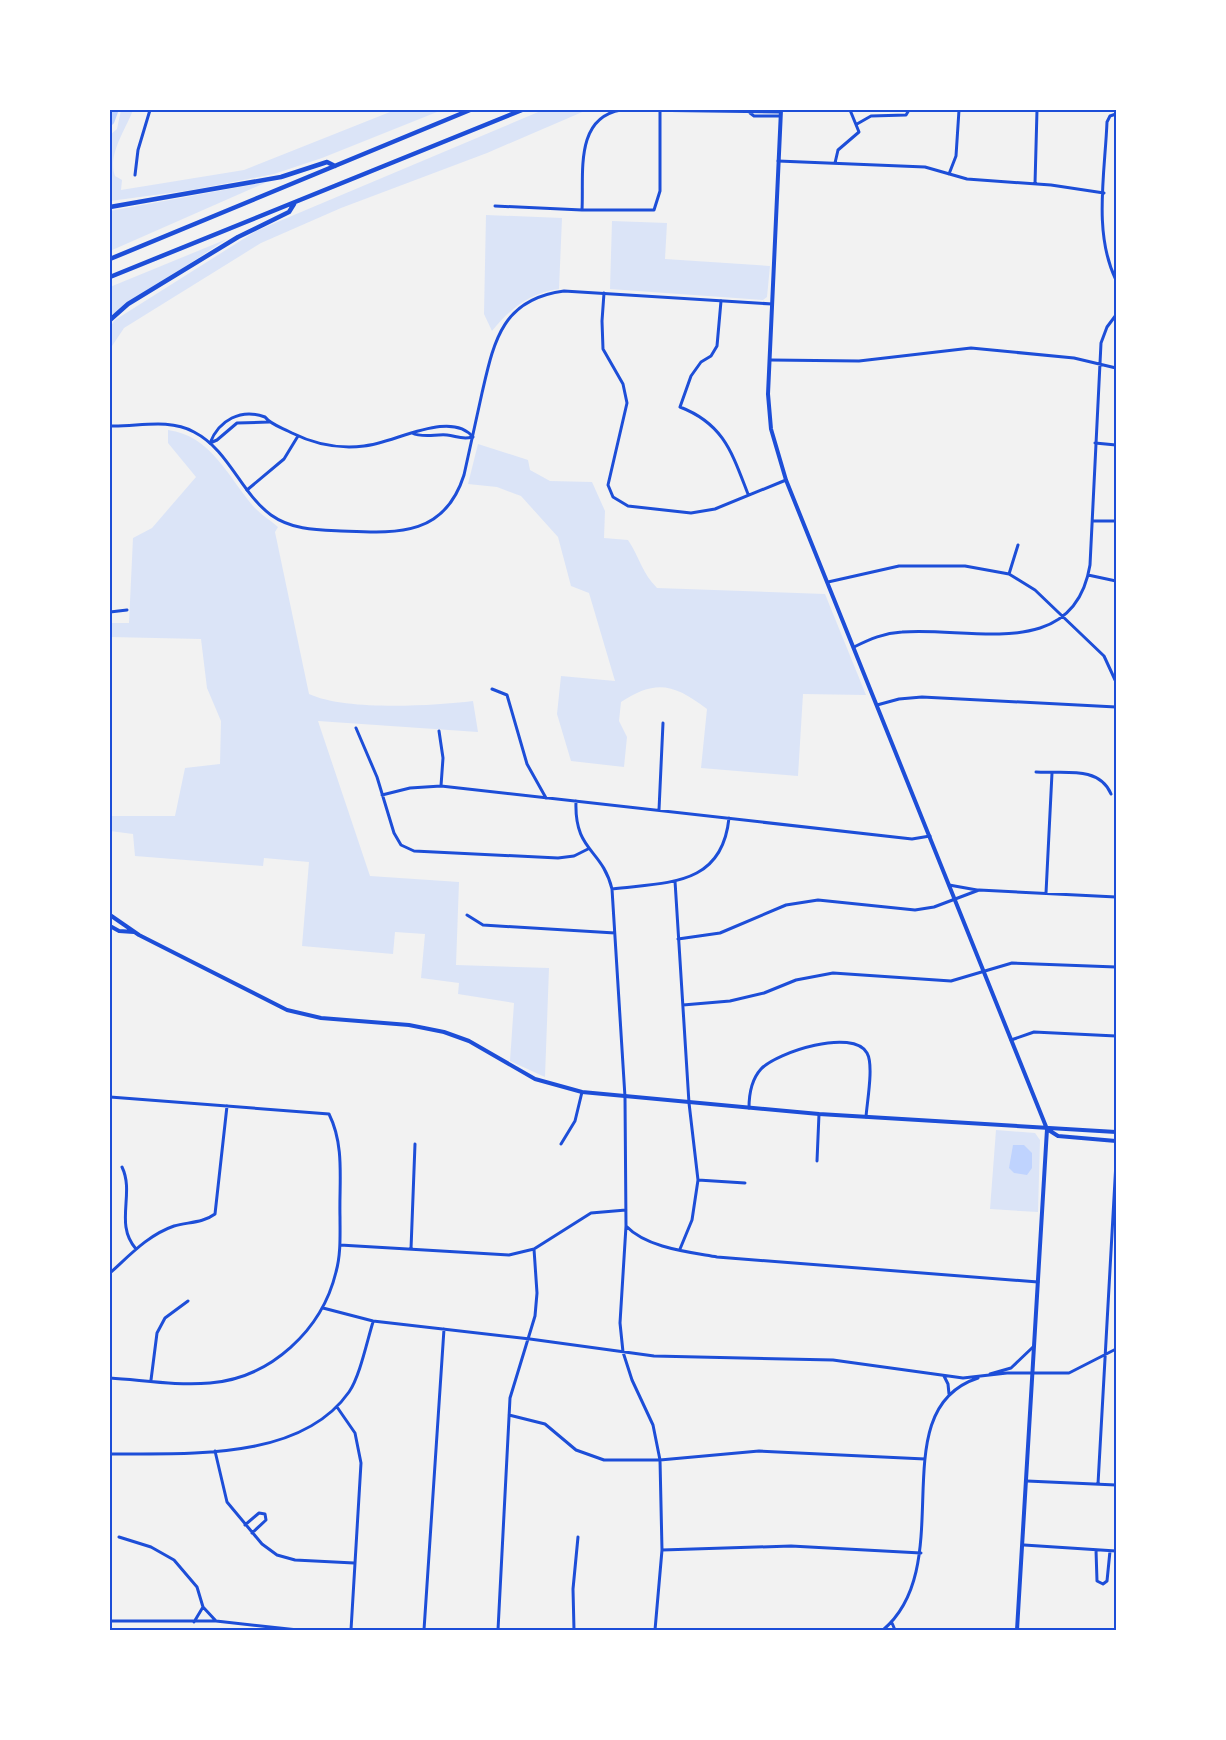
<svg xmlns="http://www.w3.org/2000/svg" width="1226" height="1740" viewBox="0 0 1226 1740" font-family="Cabin,sans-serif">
	<rect width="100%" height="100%" fill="#f2f2f2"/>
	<!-- green -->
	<path fill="#dbe4f7" d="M121 110H133C126 129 107 155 115 176L122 180 121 190 244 170 395 110H442L322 158 274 174 192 190 110 201V135L117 129Z
		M543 110H587L487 153 341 208 261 243 124 328 110 349V327L115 320 256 231Z
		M267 182 110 251V211Z
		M486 215 562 218 559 289C529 293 510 309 492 331L484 314Z
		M612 221 667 223 665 259 770 266 767 297 763 300 610 289Z
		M227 239 110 316V287Z
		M168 430C211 436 227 475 253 506 260 514 270 520 278 527L275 532 309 694C346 711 431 706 473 701L478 732 318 721 370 876 459 882 456 965 549 968 545 1077 510 1061 514 1003 458 994 459 983 421 978 425 934 395 932 393 954 302 946 309 862 264 858 263 866 135 856 133 834 110 831V816H175L185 768 220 764 221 721 207 688 201 639 110 637V623H129L133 538 152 528 196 477 168 443Z
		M478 444 528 460 530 470 550 481 592 482 605 511 604 538 628 540C640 558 642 573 657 588L825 594 866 695 803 694 798 776 701 768 707 709C674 684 656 679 621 702L619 721 627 737 624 767 571 761 557 714 561 676 615 681 589 593 571 586 558 537 521 496 497 487 468 484Z
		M996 1130 1035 1133 1040 1140 1038 1212 990 1209Z"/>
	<!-- water -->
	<path fill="#bfd3fe" d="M1013 1145H1024L1032 1153V1168L1027 1175 1014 1173 1009 1168Z"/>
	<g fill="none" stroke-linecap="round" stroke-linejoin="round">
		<!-- river -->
		<path stroke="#bfd3fe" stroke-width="9" d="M110 121 114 110"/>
		<!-- minor -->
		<path stroke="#1d4ed8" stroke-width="3" d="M634 110 780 112
			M750 113 754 116H780
			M1116 114 1110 116 1107 122C1105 173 1093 233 1116 280
			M857 124 871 116 906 115 909 110
			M778 161 925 167 967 179 1051 185 1104 193
			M835 163 838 150 859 132 850 110
			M949 174 956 156 959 110
			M135 175 138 150 150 110
			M1035 184 1037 110
			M495 206 582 210C584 174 574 118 621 110
			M582 210H654L660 191V111
			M604 293 602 321 603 349 623 384 627 403 608 485 613 497 628 506 691 513 715 509 786 480
			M721 301 717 346 711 356 701 362 691 376 680 407C724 424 732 453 748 494
			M771 360 859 361 971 348 1074 358 1116 368
			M412 433C422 438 436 434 447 435 456 436 463 440 472 437
			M210 443C219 420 241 408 265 417 271 425 283 428 292 433 314 444 339 449 364 446 393 444 450 409 473 437
			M210 443 217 440 237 423 269 422
			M1095 443 1116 445
			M247 490 284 459 298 436
			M1092 521H1116
			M1009 574 1018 545
			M1088 575 1116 581
			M828 582 899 566H965L1009 574 1035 590 1104 656 1116 682
			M110 612 127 610
			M854 647C870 639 884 633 902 632 969 626 1074 663 1090 565L1101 343 1107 327 1116 315
			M492 689 507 695 527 764 546 798
			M877 705 899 699 922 697 1116 707
			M356 728 377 777 394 833 401 845 414 851 558 858 574 856 588 849
			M439 731 443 758 441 786
			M1036 772C1062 774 1099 765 1111 794
			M382 795 410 788 441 786 912 839 930 836
			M576 801C574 852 602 848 612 889L625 1097 626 1226 620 1323 623 1352 632 1380 653 1425 660 1460 662 1550 655 1630
			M659 810 663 723
			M675 881 689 1103 698 1180 692 1220 680 1249
			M949 885 977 890
			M612 889C667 882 722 887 729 818
			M1046 893 1052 773
			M467 915 483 925 615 933
			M678 939 720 933 786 905 818 900 915 910 934 907 979 890 1116 897
			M683 1005 730 1001 764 993 796 980 833 973 951 981 1012 963 1116 967
			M1011 1040 1034 1032 1116 1036
			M110 1097 329 1114C345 1146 339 1182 340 1217 340 1235 341 1254 336 1272 322 1330 271 1378 210 1383 178 1386 142 1380 110 1378
			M749 1108C749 1094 751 1080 761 1069 777 1052 853 1028 867 1053 874 1065 867 1102 866 1117
			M561 1144 575 1121 582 1092
			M817 1161 819 1114
			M122 1167C135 1194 114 1224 136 1249
			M698 1180 745 1183
			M626 1226C647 1248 689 1252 717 1257L1038 1282
			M340 1245 509 1255 534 1249 591 1213 626 1210
			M411 1249 415 1144
			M110 1273C130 1255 148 1235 174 1226 188 1222 203 1223 215 1214L227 1106
			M323 1308 373 1321 530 1339 654 1356 833 1360 963 1378 1007 1373H1069L1116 1349
			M990 1374 1011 1368 1033 1347
			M944 1376 948 1384 949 1394
			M151 1380 157 1333 165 1318 188 1301
			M337 1407 355 1433 361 1463 351 1630
			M509 1415 545 1424 576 1450 604 1460H660L759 1451 925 1459
			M215 1451 227 1502 262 1544 277 1555 295 1560 354 1563
			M110 1454C185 1453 300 1462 349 1392 360 1376 367 1341 373 1322
			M1027 1481 1116 1485
			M1098 1484 1116 1162
			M245 1525 259 1513 265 1514 266 1520 252 1533
			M119 1537 151 1547 174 1560 197 1587 203 1607 216 1621
			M1024 1545 1116 1551
			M662 1550 791 1546 921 1553
			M1096 1550 1097 1581 1103 1584 1107 1581 1110 1551
			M110 1621H216L298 1630
			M194 1622 203 1607
			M892 1623 895 1630
			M424 1630 444 1329
			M498 1630 510 1398 535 1316 537 1293 534 1249
			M574 1630 573 1589 578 1537
			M883 1630C961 1564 880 1410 978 1378"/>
		<!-- tertiary -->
		<path stroke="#1d4ed8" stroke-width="3" d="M110 426C138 427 168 418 194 432 229 450 240 492 271 515 292 530 317 530 341 531 395 533 444 538 464 475 470 448 476 420 482 393 494 341 502 299 564 291L772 304"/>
		<!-- secondary -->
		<path stroke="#1d4ed8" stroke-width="4" d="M781 110 768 394 771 429 786 480 1047 1129 1017 1630
			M110 915 139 935 287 1010 321 1018 409 1025 444 1032 469 1041 535 1079 582 1092 819 1114 1116 1132
			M110 926 119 931 134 932
			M1047 1129 1058 1136 1116 1141"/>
		<!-- motorway -->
		<path stroke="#1d4ed8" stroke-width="4.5" d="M110 207 281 177 327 162 335 166
			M110 259 470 110
			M110 277 522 110
			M110 320 128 304 238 237 289 212 294 204"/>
	</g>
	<!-- border -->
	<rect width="1226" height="1740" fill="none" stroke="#ffffff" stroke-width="222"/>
	<rect x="111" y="111" width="1004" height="1518" fill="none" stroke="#1d4ed8" stroke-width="2"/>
</svg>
